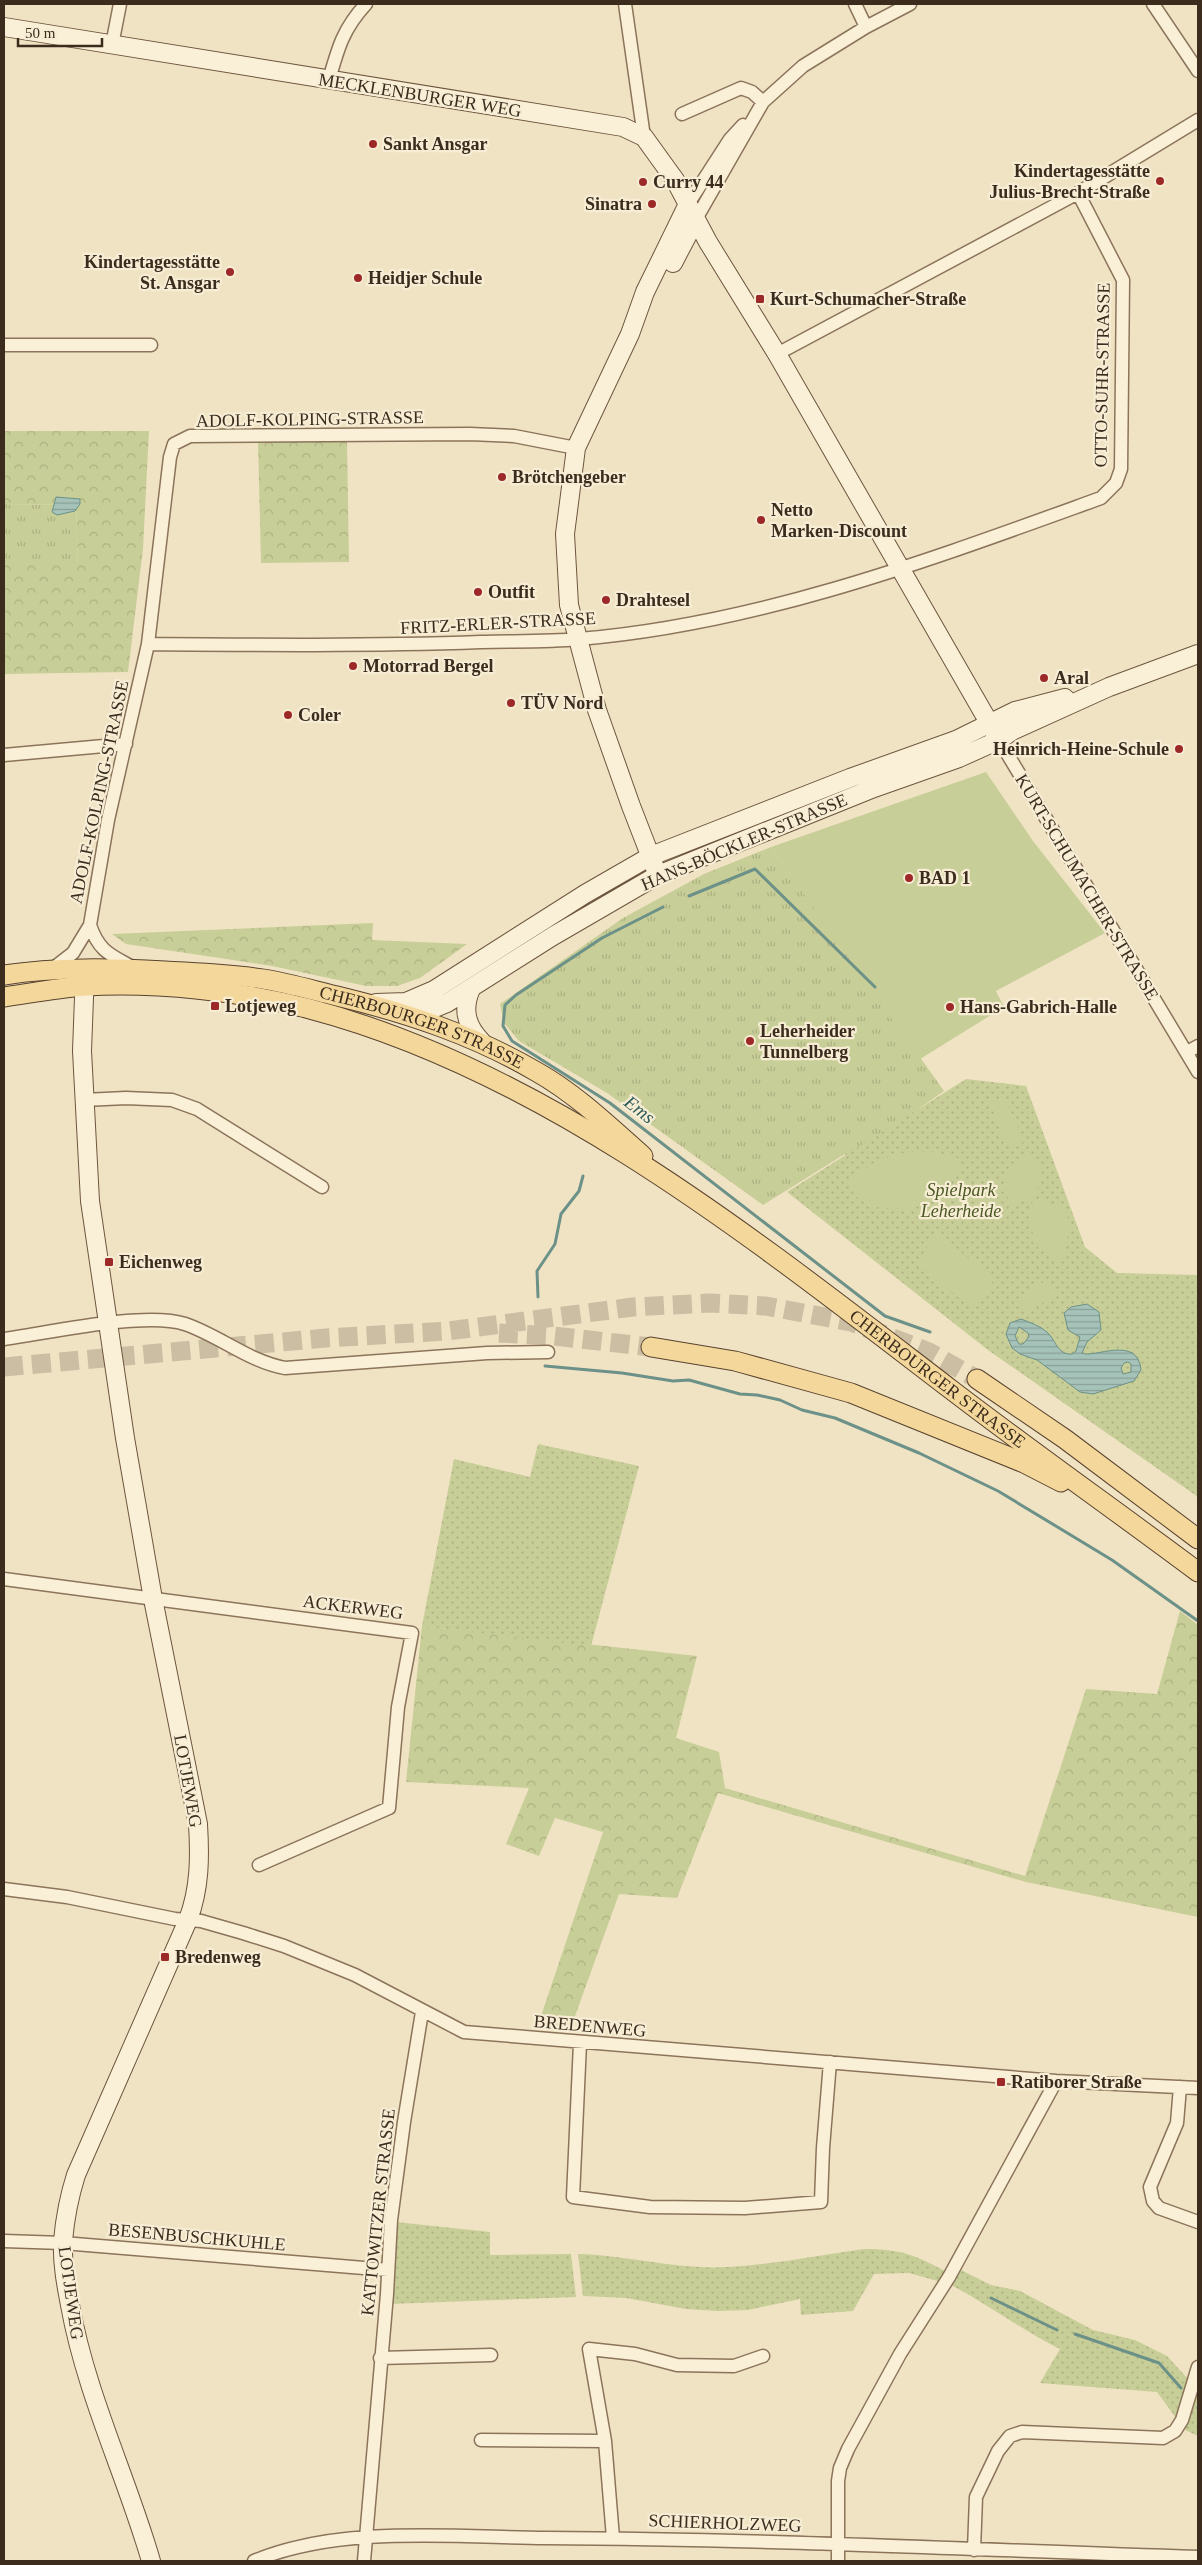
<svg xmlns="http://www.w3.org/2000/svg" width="1202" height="2565" viewBox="0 0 1202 2565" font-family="'Times New Roman',serif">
	<defs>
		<pattern id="grass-tufts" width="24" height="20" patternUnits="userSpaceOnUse" patternTransform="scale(1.25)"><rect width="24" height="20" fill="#c8ce97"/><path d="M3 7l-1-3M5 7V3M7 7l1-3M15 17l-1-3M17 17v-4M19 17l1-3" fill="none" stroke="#adb182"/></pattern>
		<pattern id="forest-crowns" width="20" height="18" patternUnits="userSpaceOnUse" patternTransform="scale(1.25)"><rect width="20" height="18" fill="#c8ce97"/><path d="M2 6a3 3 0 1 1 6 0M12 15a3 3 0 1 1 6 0" fill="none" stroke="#adb182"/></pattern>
		<pattern id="park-dots" width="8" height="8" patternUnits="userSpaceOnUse" patternTransform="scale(1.25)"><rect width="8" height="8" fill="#c8ce97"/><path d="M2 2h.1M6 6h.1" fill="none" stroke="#adb182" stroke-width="1.8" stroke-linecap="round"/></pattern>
		<pattern id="water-rules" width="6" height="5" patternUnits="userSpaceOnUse" patternTransform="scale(1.25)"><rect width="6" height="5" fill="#a6c3ba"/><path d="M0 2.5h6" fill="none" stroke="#889f97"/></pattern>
	</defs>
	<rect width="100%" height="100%" fill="#f0e3c4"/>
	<!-- grass -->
	<path fill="url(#grass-tufts)" d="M4 504 76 505 78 564 4 563Z
		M771 847 944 1091 846 1160 845 1154 763 1205 607 1093 519 1041 504 1023 500 1004 623 918 704 874Z"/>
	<!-- forest -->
	<path fill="url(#forest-crowns)" d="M4 431H149L143 549 128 672 4 674V563H78L76 505 4 504Z
		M258 442H347L349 562 261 563Z
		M373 923 372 940 467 944 420 978 397 986H366L272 966 126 944 112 934Z
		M1180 1611 1198 1625V1917L1026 1882 718 1793 677 1898 619 1894 570 2030 537 2028 603 1832 555 1818 539 1856 506 1844 529 1788 406 1782 422 1626 697 1656 676 1738 719 1752 725 1788 1025 1876 1086 1689 1157 1694Z"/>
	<!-- park -->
	<path fill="url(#park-dots)" d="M966 1079 1026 1086 1085 1247 1117 1273 1198 1275V1497L988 1350 787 1192Z
		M538 1444 639 1466 591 1646 422 1626 454 1459 530 1477Z
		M396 2222 490 2232V2255L571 2254 576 2297 390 2304Z
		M864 2249C901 2249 915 2255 947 2272L941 2282 909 2273 874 2274 853 2311 801 2315 800 2299 748 2310 718 2311 686 2309 626 2298 583 2296 578 2254C627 2255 678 2270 727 2267 772 2265 819 2255 864 2249Z
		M961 2270 991 2285 1020 2291 1093 2330 1135 2340 1167 2356 1188 2379 1176 2418 1157 2392 1040 2383 1060 2349C1022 2330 989 2305 951 2285Z
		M1197 2394 1198 2395V2436L1185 2430Z"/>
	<!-- pitch -->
	<path fill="#c8ce97" d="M986 772 1033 841 1105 933 996 991 1004 1007 920 1059 771 847Z
		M1004 1098 1025 1142 1005 1146 990 1102Z
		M906 1152H934L961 1159 958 1174 938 1194 925 1203 909 1209 871 1207 857 1197 845 1182 878 1160Z
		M1027 1154 1034 1156 1042 1171 1036 1196 1009 1207 1004 1172 1019 1164Z
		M1036 1198C1043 1205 1054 1201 1061 1208 1079 1223 1061 1249 1061 1268L1028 1238 1033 1234 1028 1219 1033 1208 1032 1200Z
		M937 1233 995 1279 973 1309 916 1264Z
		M1047 1280 1057 1294 1027 1312 1018 1298Z"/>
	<!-- water -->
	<path fill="url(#water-rules)" stroke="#6c9188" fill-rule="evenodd" d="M56 497 80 499V504L75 511 57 515 52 512Z
		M1087 1304 1099 1312 1101 1330 1087 1342 1082 1353C1093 1359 1138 1334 1141 1370L1134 1381 1093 1394 1080 1392 1037 1360 1020 1354 1012 1348 1006 1334 1010 1323 1021 1319C1029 1322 1040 1326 1047 1332 1056 1340 1057 1355 1072 1354L1076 1351 1080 1337 1068 1330 1064 1313 1071 1307ZM1019 1327 1028 1333 1029 1337 1023 1344H1019L1015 1336ZM1128 1362 1131 1364V1372L1123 1374 1121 1368 1124 1363Z"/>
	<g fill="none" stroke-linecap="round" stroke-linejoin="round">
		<!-- stream -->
		<path stroke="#6c9188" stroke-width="3" d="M689 896 755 869 875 987
			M663 907 602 938 516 995 505 1005 503 1026 512 1041 610 1103 885 1316 930 1332
			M538 1297 537 1271 555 1244 561 1214 579 1191 583 1176
			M545 1366 622 1373 673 1381 689 1380 740 1394 757 1395 780 1400 802 1410 835 1418 919 1453 998 1491 1112 1560 1198 1621
			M991 2298 1057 2330
			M1075 2334 1159 2363 1181 2388
			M1198 2407V2408"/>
		<!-- primary-tunnel -->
		<path stroke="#ccbea3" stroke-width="19" stroke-dasharray="19 9" stroke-linecap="butt" d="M499 1333 554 1336 651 1347
			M4 1367 326 1338 448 1331 633 1307 709 1303 766 1306 851 1322 929 1352 977 1379"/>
		<defs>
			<path id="street" d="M625 4 644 137
				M855 4 866 27
				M1153 4 1198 71
				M112 45 120 4
				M329 80C338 48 343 29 366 4
				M682 114 741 88 752 92 763 102
				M688 204 730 139 743 125
				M696 219 763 102 803 66 866 27 910 4
				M4 345H151
				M777 354 1078 193 1198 120
				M148 644C259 645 370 646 481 642 513 641 546 642 579 639 760 624 932 559 1101 498L1116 483 1121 469 1123 280 1078 193
				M999 740 1198 1072
				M4 755 126 744
				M90 925C99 952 111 955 134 968
				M51 970 73 953 90 925 108 820 148 644 170 457 174 444 190 436 470 434 514 436 576 448
				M1187 1052 1198 1046
				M84 1100 126 1098 172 1100 197 1109 322 1187
				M4 1339C48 1333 145 1311 185 1324 220 1336 248 1361 285 1368L487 1353 548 1352
				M4 1579 412 1633 398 1707 389 1808 259 1865
				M4 1889 67 1897 175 1919 201 1921 243 1933 284 1946 355 1975 464 2032 1056 2081 1198 2088
				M580 2043 573 2197 650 2207 745 2208 821 2202 823 2148 830 2062
				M1180 2087 1177 2123 1150 2187 1153 2201 1159 2208 1198 2222
				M4 2241 63 2243 388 2270
				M380 2358 491 2355
				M481 2440 605 2441
				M613 2538 605 2441 589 2349 635 2354 677 2365 734 2366 763 2356
				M974 2550 976 2497 998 2451 1010 2436 1022 2432 1163 2438 1175 2431 1182 2420 1198 2367
				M254 2561C340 2525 454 2537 546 2538 763 2539 981 2550 1198 2557
				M364 2561 387 2294 391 2220 404 2122 422 2012
				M838 2561V2481L840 2468 848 2449 900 2354 949 2277 1056 2081"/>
			<path id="secondary" d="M4 27 623 127 644 137 675 180 708 242 777 354 999 740
				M673 263 696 219
				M655 868 631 806 597 710 569 605 565 534 576 448 630 334 645 292 688 204
				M85 971 82 1051 90 1201 125 1438 153 1599 198 1824C200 1857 200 1888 188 1920L76 2175C69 2197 65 2218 63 2241 62 2263 66 2284 70 2305 86 2394 126 2475 151 2561
				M471 989C462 1009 466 1026 482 1042
				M422 996 414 1009 413 1017 447 1003 553 936 658 875 874 788 959 758 999 740 1012 731 1109 687 1198 654
				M376 1003 406 1002 434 990 585 894 651 856 850 778 956 740 1015 711 1065 698"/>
			<g id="primary">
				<path id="s1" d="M4 975C58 967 111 968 165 971 198 973 231 974 263 979 288 983 312 990 337 996 407 1013 474 1035 537 1072 576 1094 609 1126 643 1156"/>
				<path id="s2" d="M4 997C31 993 58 988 85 986 156 982 242 991 310 1009 546 1071 758 1242 949 1388 1031 1451 1115 1510 1198 1572"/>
				<path d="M651 1347 735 1361 851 1393 1024 1463 1061 1482"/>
				<path d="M977 1379 1065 1439 1198 1539"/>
			</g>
		</defs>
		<!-- street casing -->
		<use href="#street" stroke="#8b745a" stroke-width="15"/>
		<!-- secondary casing -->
		<use href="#secondary" stroke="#6d553d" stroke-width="20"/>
		<!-- primary casing -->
		<use href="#primary" stroke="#59422e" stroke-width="21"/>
		<!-- street -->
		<use href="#street" stroke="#faf0d8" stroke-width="12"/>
		<!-- secondary -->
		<use href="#secondary" stroke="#faf0d8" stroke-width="18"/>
		<!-- primary -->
		<use href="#primary" stroke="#f4d89b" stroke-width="19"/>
	</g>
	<!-- markers -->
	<g fill="#9c2828" stroke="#f7edd4" stroke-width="2">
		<circle cx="373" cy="144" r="5"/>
		<circle cx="1160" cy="181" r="5"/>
		<circle cx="643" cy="182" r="5"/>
		<circle cx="652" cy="204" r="5"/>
		<circle cx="230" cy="272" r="5"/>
		<circle cx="358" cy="278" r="5"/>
		<rect x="755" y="294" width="10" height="10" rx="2.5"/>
		<circle cx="502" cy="477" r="5"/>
		<circle cx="761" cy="520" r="5"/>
		<circle cx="478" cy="592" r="5"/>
		<circle cx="606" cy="600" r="5"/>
		<circle cx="353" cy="666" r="5"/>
		<circle cx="1044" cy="678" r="5"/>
		<circle cx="511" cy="703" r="5"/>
		<circle cx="288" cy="715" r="5"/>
		<circle cx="1179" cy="749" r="5"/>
		<circle cx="909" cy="878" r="5"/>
		<rect x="210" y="1001" width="10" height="10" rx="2.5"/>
		<circle cx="950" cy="1007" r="5"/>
		<circle cx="750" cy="1041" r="5"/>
		<rect x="104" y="1257" width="10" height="10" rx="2.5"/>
		<rect x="160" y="1952" width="10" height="10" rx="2.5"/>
		<rect x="996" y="2077" width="10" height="10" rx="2.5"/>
	</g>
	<g text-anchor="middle" stroke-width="4.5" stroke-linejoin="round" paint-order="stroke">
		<!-- street labels -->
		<g font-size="18" fill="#3b2c1e" stroke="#f7edd4">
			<text transform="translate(420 95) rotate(9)" y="6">MECKLENBURGER WEG</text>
			<text transform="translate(1102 375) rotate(-89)" y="6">OTTO-SUHR-STRASSE</text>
			<text transform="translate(310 419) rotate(-1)" y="6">ADOLF-KOLPING-STRASSE</text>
			<text transform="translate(498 623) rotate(-3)" y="6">FRITZ-ERLER-STRASSE</text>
			<text transform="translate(99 792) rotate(-78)" y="6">ADOLF-KOLPING-STRASSE</text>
			<text transform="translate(744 842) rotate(-23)" y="6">HANS-BÖCKLER-STRASSE</text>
			<text transform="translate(1087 887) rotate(59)" y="6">KURT-SCHUMACHER-STRASSE</text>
			<text dy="6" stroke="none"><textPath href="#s1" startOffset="426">CHERBOURGER STRASSE</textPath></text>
			<text dy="6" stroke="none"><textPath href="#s2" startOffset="1042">CHERBOURGER STRASSE</textPath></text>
			<text transform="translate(353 1607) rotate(7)" y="6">ACKERWEG</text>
			<text transform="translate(188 1781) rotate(80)" y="6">LOTJEWEG</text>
			<text transform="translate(590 2026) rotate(5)" y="6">BREDENWEG</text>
			<text transform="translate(378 2212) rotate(-84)" y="6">KATTOWITZER STRASSE</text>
			<text transform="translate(197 2237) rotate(5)" y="6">BESENBUSCHKUHLE</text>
			<text transform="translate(71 2293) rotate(82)" y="6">LOTJEWEG</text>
			<text transform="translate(725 2523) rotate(2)" y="6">SCHIERHOLZWEG</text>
		</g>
		<!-- poi labels -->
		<g font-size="18" font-weight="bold" fill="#3b2c1e" stroke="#f7edd4" text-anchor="start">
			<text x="383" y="150">Sankt Ansgar</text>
			<text x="1150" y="177" text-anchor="end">Kindertagesstätte<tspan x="1150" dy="21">Julius-Brecht-Straße</tspan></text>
			<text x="653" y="188">Curry 44</text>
			<text x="642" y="210" text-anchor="end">Sinatra</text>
			<text x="220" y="268" text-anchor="end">Kindertagesstätte<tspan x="220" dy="21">St. Ansgar</tspan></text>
			<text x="368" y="284">Heidjer Schule</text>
			<text x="770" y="305">Kurt-Schumacher-Straße</text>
			<text x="512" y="483">Brötchengeber</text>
			<text x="771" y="516">Netto<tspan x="771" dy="21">Marken-Discount</tspan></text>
			<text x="488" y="598">Outfit</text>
			<text x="616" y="606">Drahtesel</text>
			<text x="363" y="672">Motorrad Bergel</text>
			<text x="1054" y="684">Aral</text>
			<text x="521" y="709">TÜV Nord</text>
			<text x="298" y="721">Coler</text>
			<text x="1169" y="755" text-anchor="end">Heinrich-Heine-Schule</text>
			<text x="919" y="884">BAD 1</text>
			<text x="225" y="1012">Lotjeweg</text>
			<text x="960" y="1013">Hans-Gabrich-Halle</text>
			<text x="760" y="1037">Leherheider<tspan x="760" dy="21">Tunnelberg</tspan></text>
			<text x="119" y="1268">Eichenweg</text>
			<text x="175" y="1963">Bredenweg</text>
			<text x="1011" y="2088">Ratiborer Straße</text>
		</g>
		<!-- park labels -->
		<g font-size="18" font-style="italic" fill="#4a5824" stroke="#f7edd4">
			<text x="961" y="1196">Spielpark<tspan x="961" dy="21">Leherheide</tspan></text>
		</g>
		<!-- water labels -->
		<g font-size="19" font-style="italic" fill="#2d5b58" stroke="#f7edd4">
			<text transform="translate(640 1109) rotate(38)" y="7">Ems</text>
		</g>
	</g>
	<!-- border -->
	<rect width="1202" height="2565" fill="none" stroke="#3b2c1e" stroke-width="10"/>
	<!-- scale -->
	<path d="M18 38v8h84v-8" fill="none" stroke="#3b2c1e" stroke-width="2.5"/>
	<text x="25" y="38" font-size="15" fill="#3b2c1e" stroke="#f7edd4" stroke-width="4" paint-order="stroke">50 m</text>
</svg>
